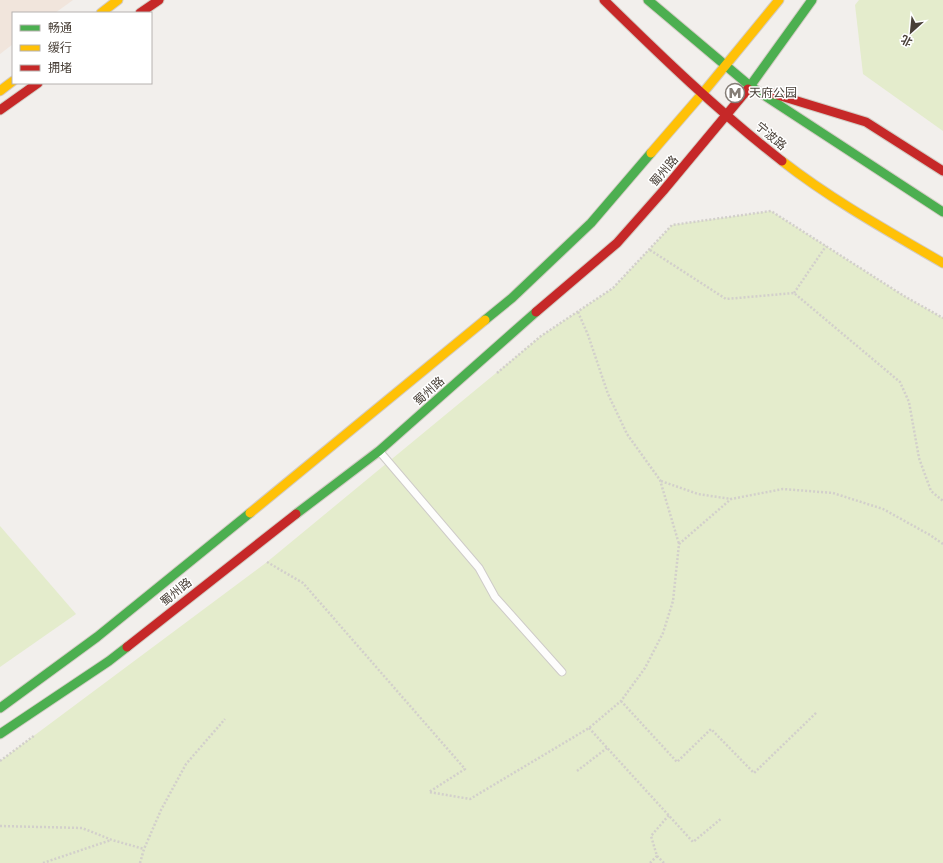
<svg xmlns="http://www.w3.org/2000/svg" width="943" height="863" font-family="'Fira Sans','Noto Sans SC',sans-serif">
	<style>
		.commercial { fill: #f1e5dc }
		.park { fill: #e4eccc }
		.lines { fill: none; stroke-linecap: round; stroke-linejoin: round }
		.lane-casing { stroke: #cecbc8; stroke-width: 9 }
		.fast-casing { stroke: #d3ccc4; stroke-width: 11 }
		.slow-casing { stroke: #d3ccc4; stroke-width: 11 }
		.jam-casing { stroke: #d3ccc4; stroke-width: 11 }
		.path { stroke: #d2cfcb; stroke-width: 2.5; stroke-dasharray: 2 2; stroke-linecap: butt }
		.lane { stroke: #fdfdfc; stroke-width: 7 }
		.fast { stroke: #4caf50; stroke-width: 9 }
		.slow { stroke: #ffc107; stroke-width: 9 }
		.jam { stroke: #c62828; stroke-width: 9 }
		.labels { text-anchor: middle; stroke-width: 3; stroke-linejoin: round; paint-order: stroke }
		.poi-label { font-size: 12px; fill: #483f37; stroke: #fff; text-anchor: start }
		.street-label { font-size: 12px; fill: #483f37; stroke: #fff }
	</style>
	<rect width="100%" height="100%" fill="#f2efec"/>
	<path class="commercial" d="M0 0H73L55 13H13V44L0 54Z"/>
	<g class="park">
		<path d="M859 0H943V131L863 74 855 5Z"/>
		<path d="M771 211 904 296 943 318V863H0V761L267 562 541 336 613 288 672 225Z"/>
		<path d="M0 526 76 614 0 667Z"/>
	</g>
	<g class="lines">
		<g class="lane-casing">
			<path id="lane" d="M380 452 479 568 495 597 562 672"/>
		</g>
		<g class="fast-casing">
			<g id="fast">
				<path d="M648 0 750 86 943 212"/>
				<path d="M748 89 812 0"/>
				<path d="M485 320 512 298 591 223 651 153"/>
				<path d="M296 514 379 451 536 312"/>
				<path d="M0 708 97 637 250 513"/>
				<path d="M0 734 109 661 127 647"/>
			</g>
		</g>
		<g class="slow-casing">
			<g id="slow">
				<path d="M101 13 118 0"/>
				<path d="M0 91 13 81"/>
				<path d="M651 153 702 94 779 0"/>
				<path d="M782 161C832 200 888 231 943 263"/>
				<path d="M250 513 485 320"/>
			</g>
		</g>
		<g class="jam-casing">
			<g id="jam">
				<path d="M604 0C661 56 719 112 782 161"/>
				<path d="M140 13 159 0"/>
				<path d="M771 93 866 122 943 171"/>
				<path d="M0 110 38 83"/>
				<path d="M536 312 617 243 663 191 748 89"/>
				<path d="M127 647 296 514"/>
			</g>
		</g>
		<g class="path">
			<path d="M650 250 726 299 794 293 900 382 909 402 919 458 931 491 943 501"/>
			<path d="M794 293 826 246"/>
			<path d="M578 312 588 335 608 394 627 434 660 480 679 544"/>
			<path d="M497 373 541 336 613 288 672 225 771 211 904 296 943 318"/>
			<path d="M661 481 698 494 731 499"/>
			<path d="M267 562 303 583 465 769 429 792 470 799 589 728 621 701 645 668 663 633 673 601 679 544 731 499 783 489 833 493 883 509 930 535 943 544"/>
			<path d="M621 701 677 762 711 729 754 773 817 712"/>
			<path d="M589 728 693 842 722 818"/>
			<path d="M0 761 35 735"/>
			<path d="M577 771 607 748"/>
			<path d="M0 826 82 828 112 840 144 849"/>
			<path d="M43 863 111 840"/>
			<path d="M140 863 144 849 161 810 186 764 225 719"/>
			<path d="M650 863 657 856"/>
			<path d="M664 863 657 856 651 836 669 815"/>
		</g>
		<use href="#lane" class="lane"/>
		<use href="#fast" class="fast"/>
		<use href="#slow" class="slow"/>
		<use href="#jam" class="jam"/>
	</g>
	<defs>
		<g id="metro-ring" transform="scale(1)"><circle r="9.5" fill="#fff" stroke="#847d76" stroke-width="1.5"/><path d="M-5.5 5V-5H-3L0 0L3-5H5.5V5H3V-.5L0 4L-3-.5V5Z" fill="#847d76"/></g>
	</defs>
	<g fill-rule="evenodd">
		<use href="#metro-ring" x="735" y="93"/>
	</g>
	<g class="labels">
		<g class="poi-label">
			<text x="749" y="97">天府公园</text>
		</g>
		<g class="street-label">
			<text transform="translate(771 136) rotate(40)" y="4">宁波路</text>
			<text transform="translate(664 171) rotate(-50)" y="4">蜀州路</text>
			<text transform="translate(429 391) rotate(-42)" y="4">蜀州路</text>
			<text transform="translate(176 592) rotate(-39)" y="4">蜀州路</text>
		</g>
	</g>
	<rect x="12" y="12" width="140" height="72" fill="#ffffff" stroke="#b6b2af"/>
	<rect x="20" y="25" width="20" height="6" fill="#4caf50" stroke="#b6b2af"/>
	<text x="48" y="32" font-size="12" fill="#483f37">畅通</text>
	<rect x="20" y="45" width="20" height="6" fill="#ffc107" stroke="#b6b2af"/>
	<text x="48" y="52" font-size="12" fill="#483f37">缓行</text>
	<rect x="20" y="65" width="20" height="6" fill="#c62828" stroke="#b6b2af"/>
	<text x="48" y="72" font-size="12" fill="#483f37">拥堵</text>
	<g transform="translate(911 32) rotate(207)" stroke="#ffffff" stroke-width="3" paint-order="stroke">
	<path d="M0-3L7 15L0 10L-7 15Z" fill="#483f37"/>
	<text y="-6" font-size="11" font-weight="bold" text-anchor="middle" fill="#483f37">北</text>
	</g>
</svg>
